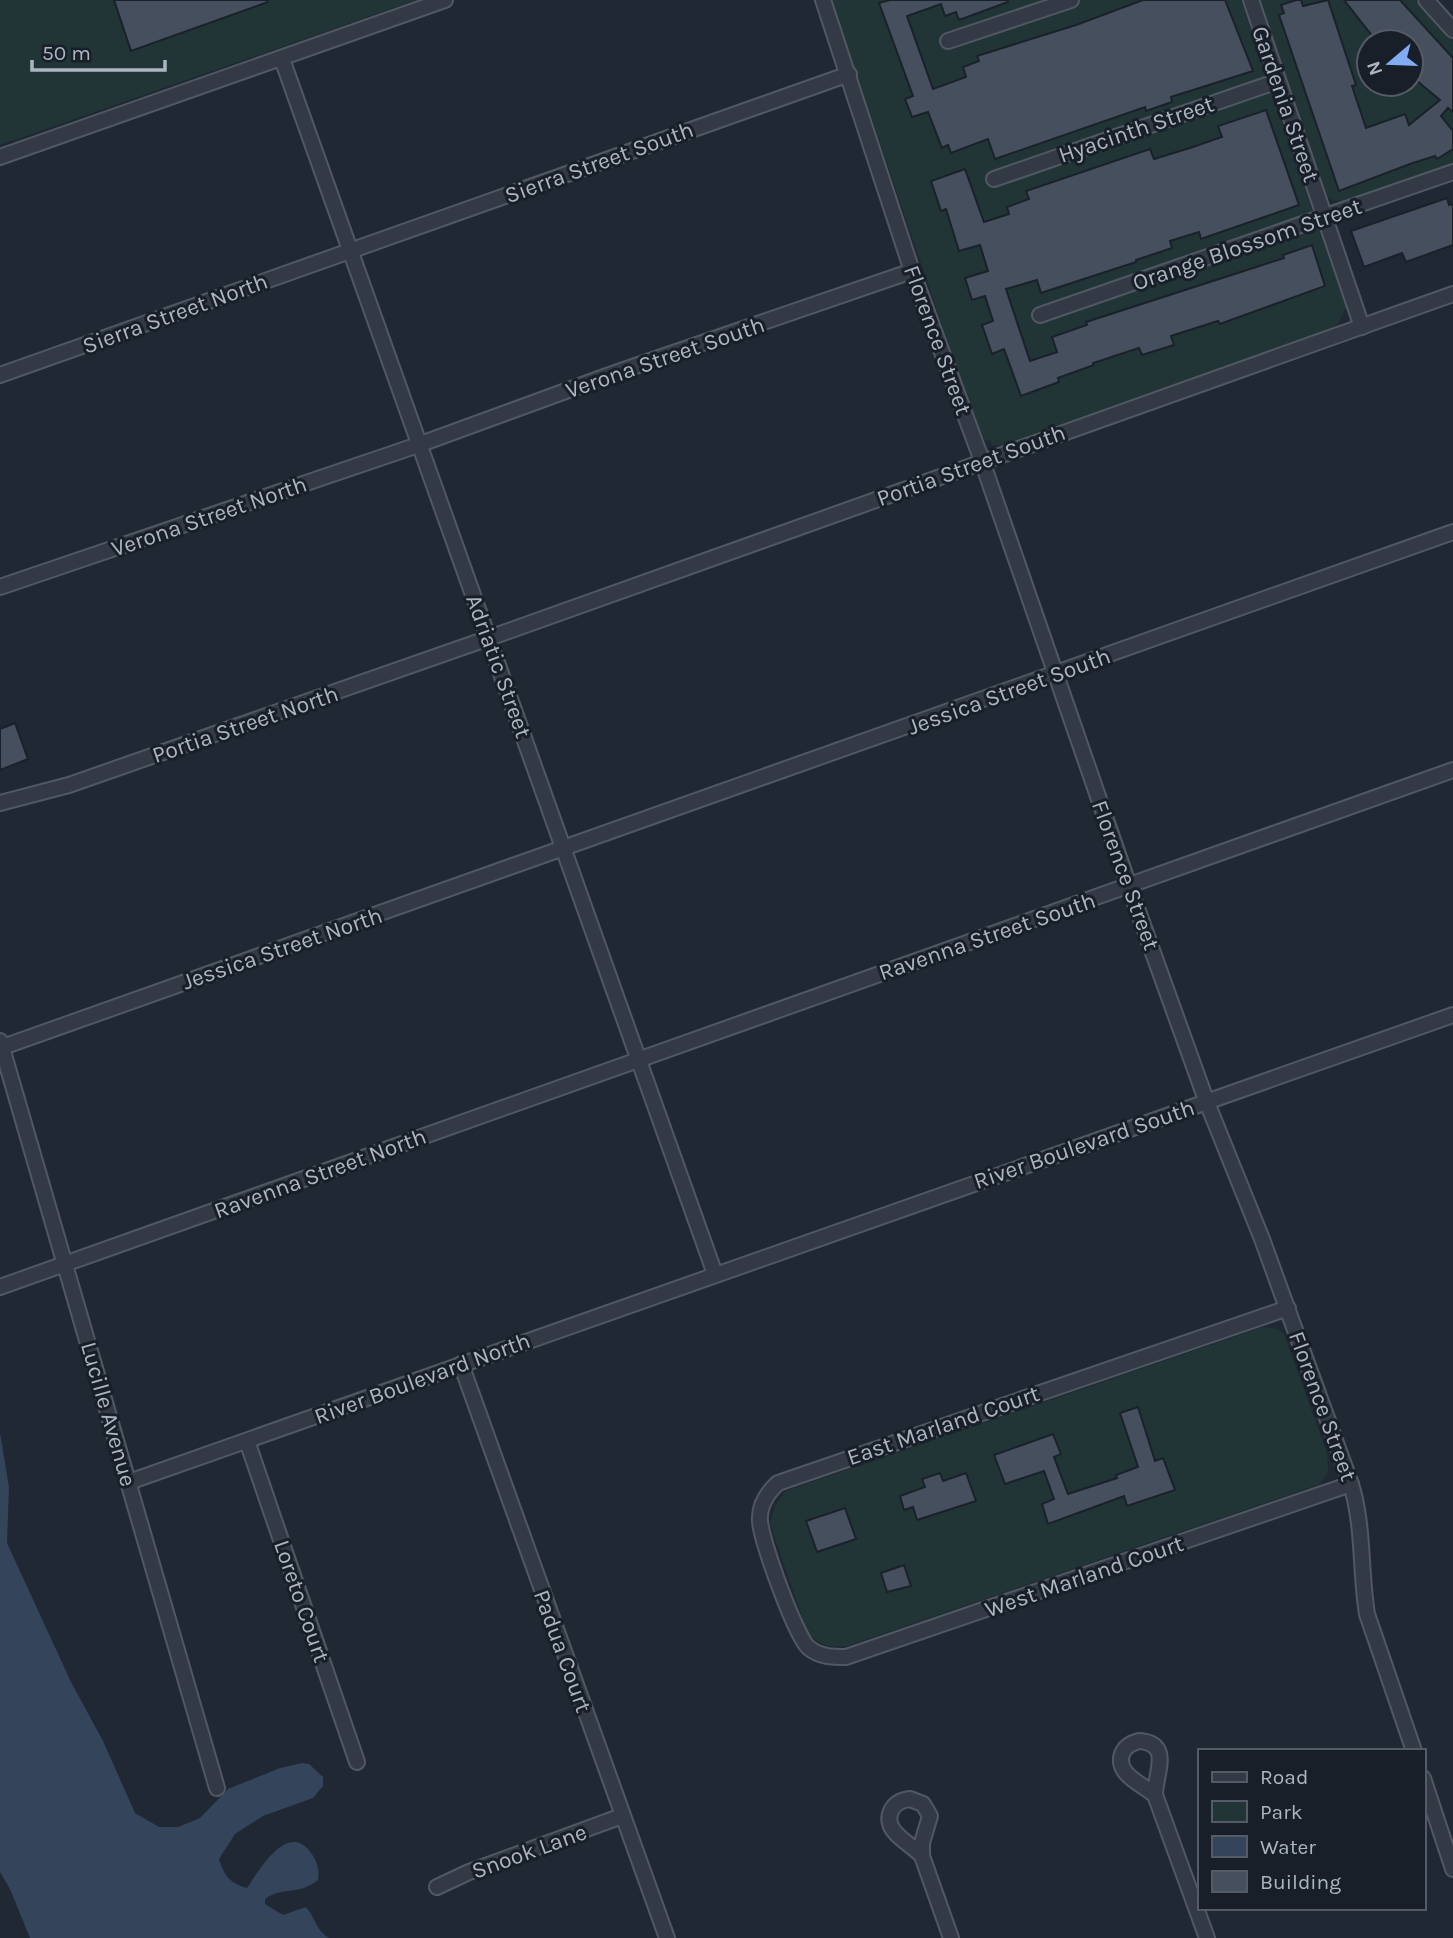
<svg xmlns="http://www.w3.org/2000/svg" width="1453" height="1938" font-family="Karla,sans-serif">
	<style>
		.green { fill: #223536; fill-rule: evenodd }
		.water { fill: #33445b }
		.building { fill: #464f5e; stroke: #1a212b; stroke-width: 2 }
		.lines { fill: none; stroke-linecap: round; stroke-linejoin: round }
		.minor-casing { stroke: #505863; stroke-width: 18 }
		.minor { stroke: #333a45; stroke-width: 14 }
		.labels { text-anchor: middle; stroke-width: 6; stroke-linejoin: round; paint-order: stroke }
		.street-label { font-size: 23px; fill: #adb5c2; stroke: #181f29 }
	</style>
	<rect width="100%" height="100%" fill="#202834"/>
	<g class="green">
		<path d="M0 0H416L0 145Z"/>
		<path d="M831 0H1241L1346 308 1335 328 1005 445H992L990 440 986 441 978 430Z"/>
		<path d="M1258 0H1415L1453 42V165L1350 202 1330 199 1325 193ZM1369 42H1411V84H1369Z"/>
		<path d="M1263 1327 1279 1330 1284 1334 1327 1453 1328 1471 1320 1484 850 1645C832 1649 818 1646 807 1631L770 1524 775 1506 786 1491Z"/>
	</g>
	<path class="water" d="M0 1433 9 1487 7 1543 71 1682 103 1741 135 1813 159 1827H178L200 1818 228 1789 280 1768 302 1763 309 1764 323 1777V1786L313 1798 263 1816 235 1834 219 1859C224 1875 229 1883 247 1888 258 1872 285 1824 308 1849 316 1859 320 1867 318 1880 298 1896 283 1886 265 1899V1904L283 1915 306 1907C317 1920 314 1928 329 1938H30L10 1889 0 1872Z"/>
	<g class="building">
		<path d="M114 0H268V2L131 51Z"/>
		<path d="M890 0H1008V2L959 20 956 12 945 16 941 4 907 16 933 89 966 77 963 67 979 61 977 56 1076 25 1143 0H1225L1253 71 1171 97 1172 102 1146 111 1145 107 995 159 988 139 951 153 948 145 942 148 928 112 912 117 905 99 913 96 879 3Z"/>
		<path d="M1296 0H1301L1303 6 1328 0 1356 85 1352 86 1366 128 1405 114 1409 125 1440 100 1411 76V42H1377L1344 0H1400L1453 58V112L1448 108 1441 116 1453 131V149L1437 159 1435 156 1410 164 1339 191 1279 15 1284 13 1281 5Z"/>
		<path d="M1266 110 1299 205 1201 239 1199 232 1170 241 1172 248 1136 260V262L1041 293 1037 280 1006 289 1030 361 1057 352 1052 337 1087 325 1086 322 1284 258 1283 255 1312 245 1325 286 1220 324 1218 321 1171 336 1174 345 1142 355 1139 348 1093 363 1094 365 1058 378 1059 382 1021 396 1004 349 992 354 982 325 993 321 985 296 972 300 965 278 988 271 980 245 959 251 946 209 941 211 931 181 965 169 984 222 1009 214 1007 207 1029 199 1026 191 1150 149 1154 159 1193 147 1222 137 1218 126Z"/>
		<path d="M1447 198 1449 205 1453 204V245L1406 262 1402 253 1364 267 1351 231Z"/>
		<path d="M15 723 28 759 0 770V729Z"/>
		<path d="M1138 1407 1155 1461 1163 1458 1175 1490 1127 1506 1124 1496 1048 1524 1042 1504 1054 1499 1044 1471 1005 1484 994 1455 1053 1434 1061 1454 1054 1457 1068 1494 1117 1478 1116 1475 1138 1467 1120 1413Z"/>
		<path d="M940 1473 943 1481 966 1473 976 1501 917 1520 913 1507 904 1510 900 1496 925 1487 922 1479Z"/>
		<path d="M845 1508 856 1539 817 1552 806 1521Z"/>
		<path d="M904 1565 911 1586 887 1592 881 1573Z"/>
	</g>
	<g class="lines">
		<g class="minor-casing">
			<g id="minor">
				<path d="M823 0 912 271 982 461 1129 886 1206 1100 1262 1239 1351 1484C1364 1526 1360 1571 1367 1614L1414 1751"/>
				<path d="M1251 0 1362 327"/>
				<path d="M1426 0 1453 30"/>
				<path d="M948 41 1071 0"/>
				<path d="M282 59 715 1274"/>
				<path d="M0 157 445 0"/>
				<path d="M994 179 1278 81"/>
				<path d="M1040 315 1453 172"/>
				<path d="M0 375 849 74"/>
				<path d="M0 587 418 445 615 373 912 271"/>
				<path d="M0 803 69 785 489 638 1453 294"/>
				<path d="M0 1041 217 1788"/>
				<path d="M0 1048 1453 532"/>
				<path d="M0 1287 1453 770"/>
				<path d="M1288 1308 778 1483C767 1493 759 1506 760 1521 761 1540 796 1638 809 1648 820 1657 833 1657 846 1657L1351 1484"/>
				<path d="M461 1364 667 1938"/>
				<path d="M247 1441 357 1762"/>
				<path d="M129 1482 1453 1015"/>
				<path d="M1139 1741C1173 1743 1155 1774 1155 1795 1142 1784 1115 1774 1122 1754 1125 1746 1131 1743 1139 1741Z"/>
				<path d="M1423 1778 1453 1869"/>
				<path d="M1155 1795 1207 1938"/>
				<path d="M910 1799 923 1804 930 1816 922 1843V1856C911 1843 882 1832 891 1811 895 1803 901 1800 910 1799Z"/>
				<path d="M922 1856 951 1938"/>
				<path d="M437 1887 469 1872 622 1816"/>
			</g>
		</g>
		<use href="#minor" class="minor"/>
	</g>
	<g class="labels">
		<g class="street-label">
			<text transform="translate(1286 104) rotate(71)" y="8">Gardenia Street</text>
			<text transform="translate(1136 129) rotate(-19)" y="8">Hyacinth Street</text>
			<text transform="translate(599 162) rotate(-20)" y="8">Sierra Street South</text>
			<text transform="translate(1247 244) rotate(-19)" y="8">Orange Blossom Street</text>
			<text transform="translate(175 313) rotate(-20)" y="8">Sierra Street North</text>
			<text transform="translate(938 340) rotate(70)" y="8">Florence Street</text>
			<text transform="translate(665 357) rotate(-19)" y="8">Verona Street South</text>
			<text transform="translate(971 465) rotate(-20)" y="8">Portia Street South</text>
			<text transform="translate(209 516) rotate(-19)" y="8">Verona Street North</text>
			<text transform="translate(499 666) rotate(70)" y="8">Adriatic Street</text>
			<text transform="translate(1009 691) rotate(-20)" y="8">Jessica Street South</text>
			<text transform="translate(245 724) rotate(-19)" y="8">Portia Street North</text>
			<text transform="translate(1126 875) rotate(70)" y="8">Florence Street</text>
			<text transform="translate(987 936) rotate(-19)" y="8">Ravenna Street South</text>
			<text transform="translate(282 948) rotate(-19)" y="8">Jessica Street North</text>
			<text transform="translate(1084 1144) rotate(-19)" y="8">River Boulevard South</text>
			<text transform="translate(320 1173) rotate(-20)" y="8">Ravenna Street North</text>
			<text transform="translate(422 1378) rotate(-20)" y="8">River Boulevard North</text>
			<text transform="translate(1323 1406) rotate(70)" y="8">Florence Street</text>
			<text transform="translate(109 1414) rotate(74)" y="8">Lucille Avenue</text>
			<text transform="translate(943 1425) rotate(-19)" y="8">East Marland Court</text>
			<text transform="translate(1084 1576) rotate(-19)" y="8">West Marland Court</text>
			<text transform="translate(302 1601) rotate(71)" y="8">Loreto Court</text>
			<text transform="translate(563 1651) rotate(70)" y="8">Padua Court</text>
			<text transform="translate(529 1851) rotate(-20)" y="8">Snook Lane</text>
		</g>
	</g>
	<rect x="1198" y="1749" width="228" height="161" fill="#181f29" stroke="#545b66" stroke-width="2"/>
	<rect x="1212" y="1772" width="35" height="10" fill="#333a45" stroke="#545b66" stroke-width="2"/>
	<text x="1260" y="1784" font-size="21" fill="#adb5c2">Road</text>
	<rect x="1212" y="1801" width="35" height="21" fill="#223536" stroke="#545b66" stroke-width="2"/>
	<text x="1260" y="1819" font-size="21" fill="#adb5c2">Park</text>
	<rect x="1212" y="1836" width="35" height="21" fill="#33445b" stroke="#545b66" stroke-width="2"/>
	<text x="1260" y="1854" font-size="21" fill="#adb5c2">Water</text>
	<rect x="1212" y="1871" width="35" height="21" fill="#464f5e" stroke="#545b66" stroke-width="2"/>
	<text x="1260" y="1889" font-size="21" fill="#adb5c2">Building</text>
	<g transform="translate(1390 63) rotate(251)"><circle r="33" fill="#181f29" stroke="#545b66" stroke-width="2"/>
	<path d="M0-5L12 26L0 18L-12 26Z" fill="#81acf2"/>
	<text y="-10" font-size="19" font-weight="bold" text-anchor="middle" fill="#adb5c2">N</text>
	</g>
	<path d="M32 60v10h133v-10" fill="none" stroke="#adb5c2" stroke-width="3.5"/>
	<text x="42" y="60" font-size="21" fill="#adb5c2" stroke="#181f29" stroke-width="5" paint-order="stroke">50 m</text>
</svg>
